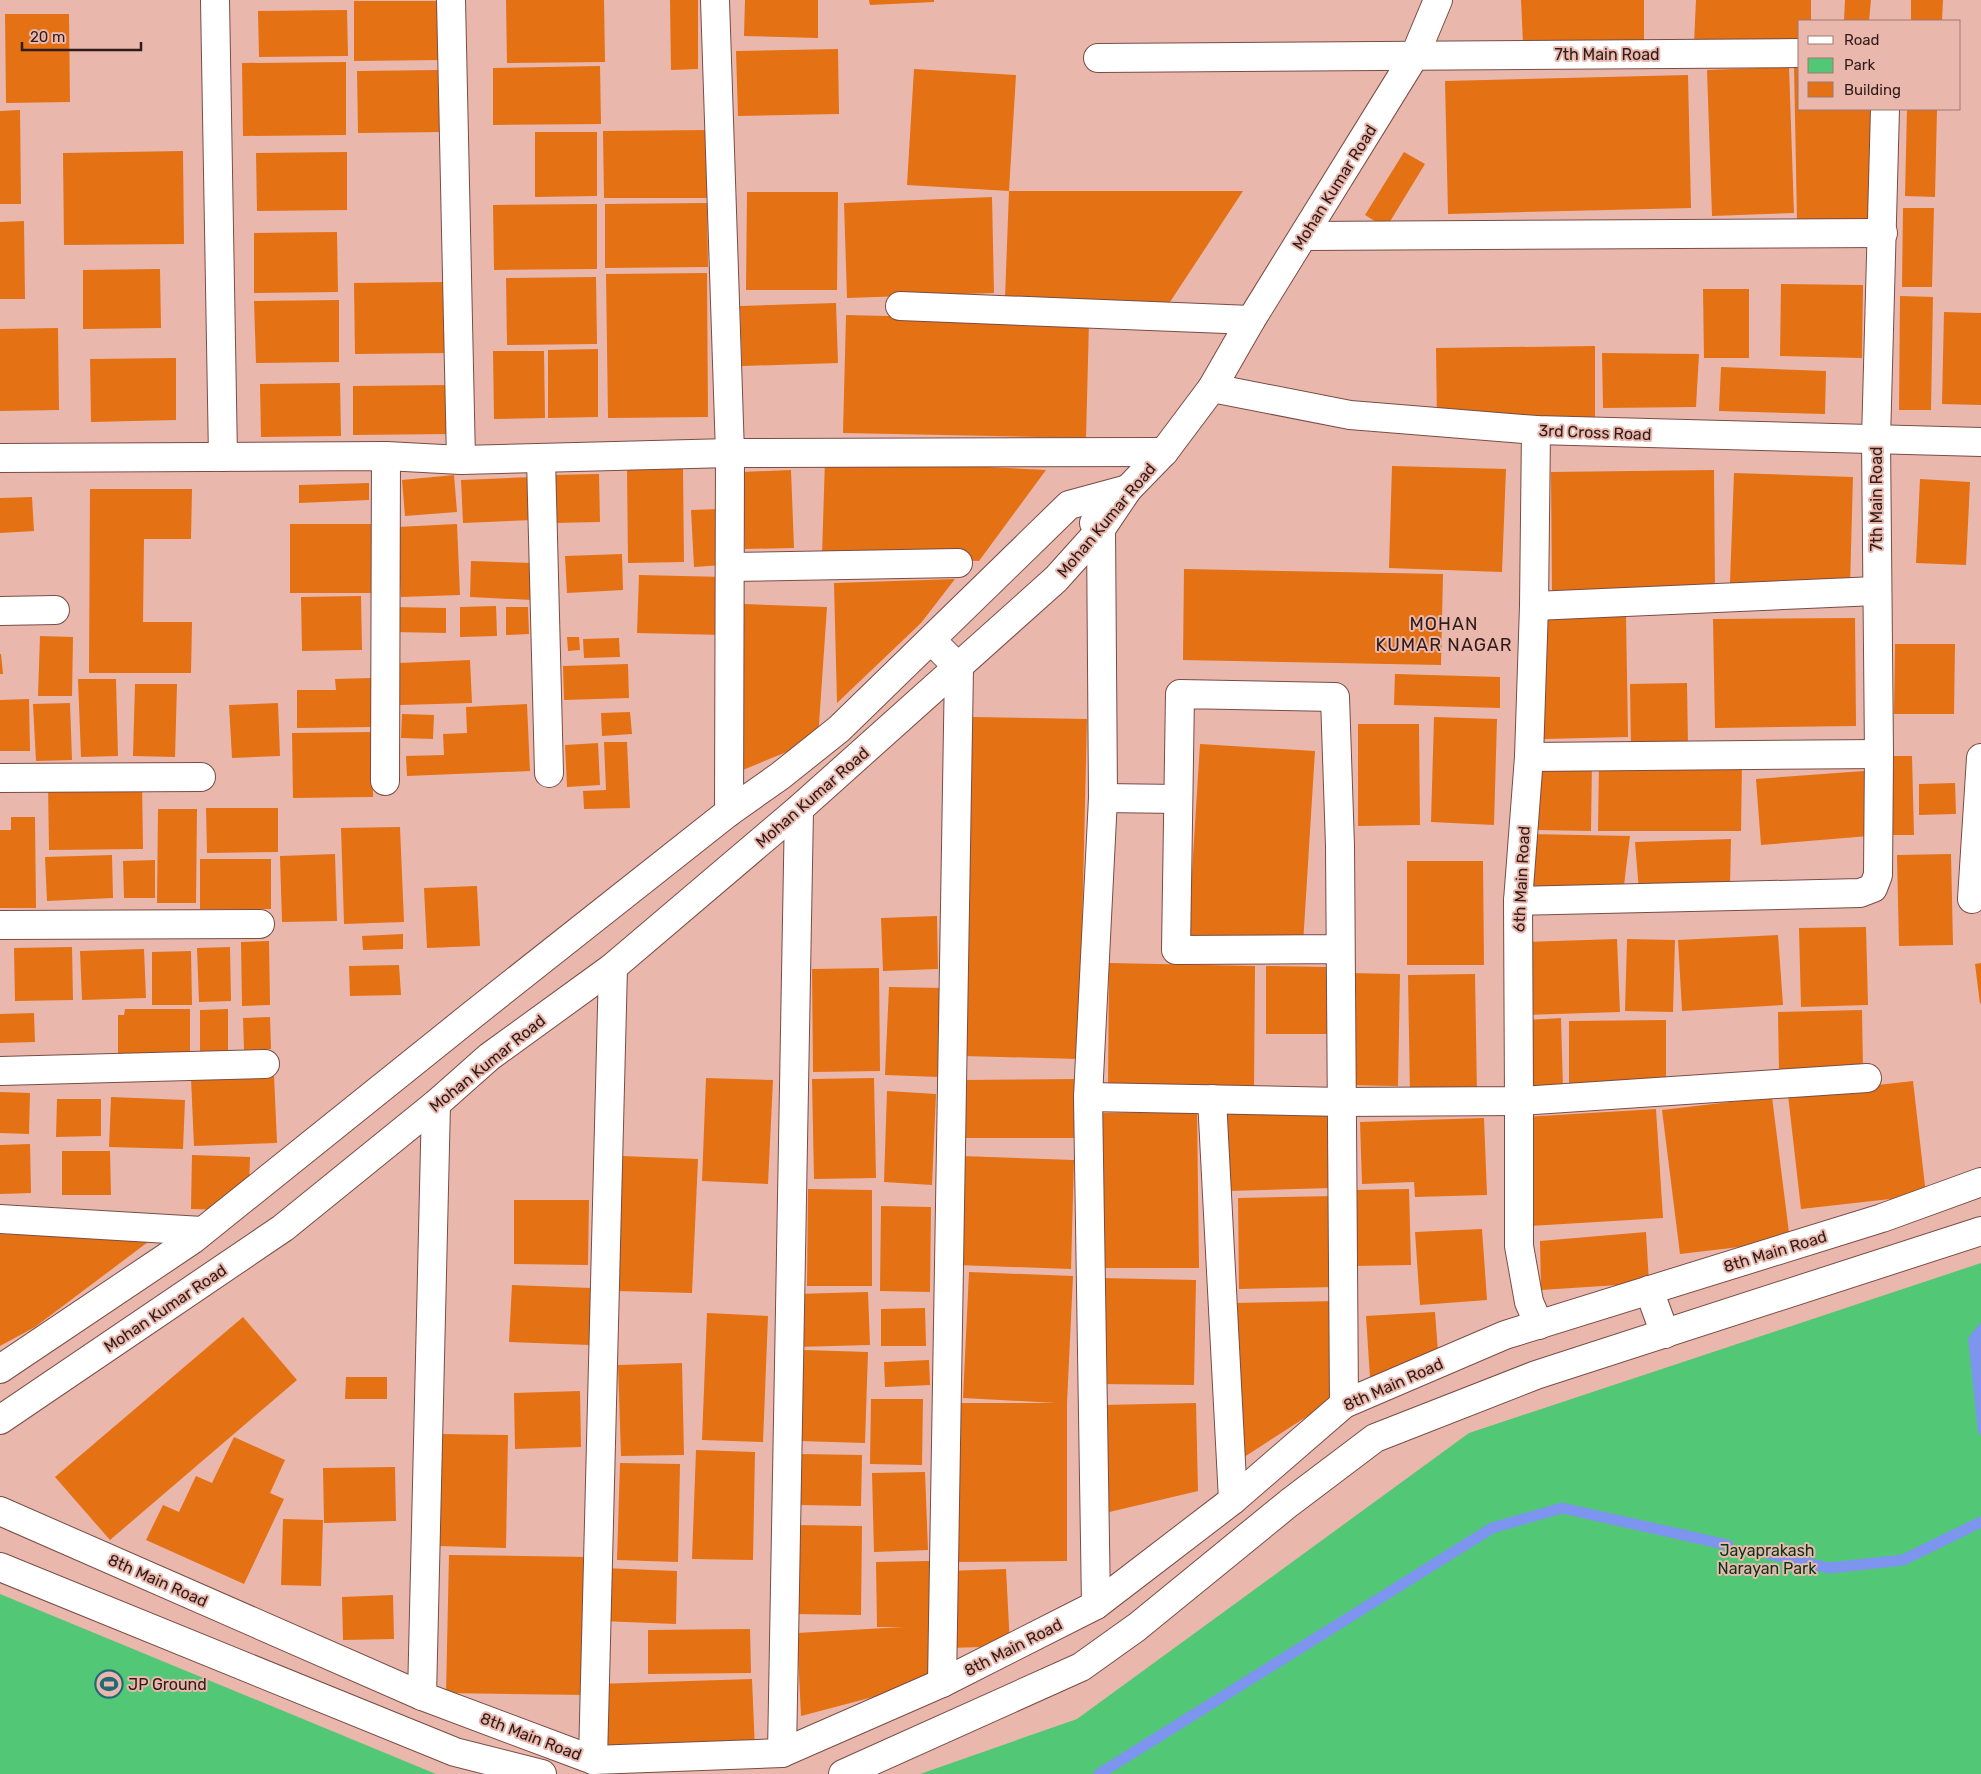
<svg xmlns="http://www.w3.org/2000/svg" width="1981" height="1774" font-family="Rubik,sans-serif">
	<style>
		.green { fill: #52c877 }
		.water { fill: #7d95ee }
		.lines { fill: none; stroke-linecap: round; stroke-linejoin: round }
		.stream { stroke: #7d95ee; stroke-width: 11 }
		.building { fill: #e47114 }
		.minor-casing { stroke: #794d45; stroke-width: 30 }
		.minor { stroke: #fff; stroke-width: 28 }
		.labels { text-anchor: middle; stroke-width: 4; stroke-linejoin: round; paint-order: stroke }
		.street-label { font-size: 16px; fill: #2f1c18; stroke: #eab7ad }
		.park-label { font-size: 16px; fill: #003817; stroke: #eab7ad }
		.poi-label { font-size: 16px; fill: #2f1c18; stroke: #eab7ad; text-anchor: start }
		.neighbourhood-label { font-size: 18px; letter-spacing: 1px; fill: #2f1c18; stroke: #eab7ad }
	</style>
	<rect width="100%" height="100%" fill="#eab7ad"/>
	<g class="green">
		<path d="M1981 1263V1774H920L1077 1719 1469 1433Z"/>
		<path d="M0 1594 436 1774H0Z"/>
	</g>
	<path class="water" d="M1981 1322V1436L1978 1432 1968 1338Z"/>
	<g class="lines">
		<g class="stream">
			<path d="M1769 1554 1829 1568 1903 1560 1981 1522"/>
			<path d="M1099 1774 1492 1528 1562 1508 1728 1545"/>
		</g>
	</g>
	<g class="building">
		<path d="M506 0H604L605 62 507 63Z"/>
		<path d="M670 0H698V69L671 70Z"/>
		<path d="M745 0H818V38L744 36Z"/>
		<path d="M869 0H934V2L870 5Z"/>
		<path d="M1521 0H1644V44H1523Z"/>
		<path d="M1696 0H1811V21H1800V44L1694 43Z"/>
		<path d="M1845 0H1871L1869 21H1844Z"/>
		<path d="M1911 0H1943L1942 21H1911Z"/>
		<path d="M354 1H441V60L354 61Z"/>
		<path d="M347 10 348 56 259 57 258 11Z"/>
		<path d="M5 14H69L70 102 6 103Z"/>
		<path d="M838 49 839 114 738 116 736 51Z"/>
		<path d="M346 62V135L243 136 242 63Z"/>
		<path d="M1794 65H1800V109H1871L1874 220 1797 222Z"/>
		<path d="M600 66 601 124 493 125V68Z"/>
		<path d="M1789 67 1794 213 1712 216 1707 70Z"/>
		<path d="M914 69 1016 75 1009 191H1243L1168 305 1005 298 1009 191 907 185Z"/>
		<path d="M441 70 442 132 358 133 357 71Z"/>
		<path d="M1688 75 1691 208 1448 214 1445 81Z"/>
		<path d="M1907 109H1937L1935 197 1905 196Z"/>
		<path d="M20 110 21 204H0V111Z"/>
		<path d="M710 130 711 198H604L603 131Z"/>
		<path d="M535 132H597V196L535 197Z"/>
		<path d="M183 151 184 244 64 245 63 153Z"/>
		<path d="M347 152V210L257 211 256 153Z"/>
		<path d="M1404 152 1425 164 1386 228 1365 215Z"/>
		<path d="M747 192H838L837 290H746Z"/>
		<path d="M992 197 994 293 847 298 844 203Z"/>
		<path d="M707 203 708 267 605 268V204Z"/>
		<path d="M597 204V269L494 270 493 205Z"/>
		<path d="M1903 208H1934L1932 287H1902Z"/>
		<path d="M24 221 25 299H0V222Z"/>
		<path d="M337 232 338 292 254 293V233Z"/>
		<path d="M160 269 161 328 83 329V270Z"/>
		<path d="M707 273 708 417 608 418 606 274Z"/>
		<path d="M596 277 597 344 507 345 506 278Z"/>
		<path d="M450 282V353L355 354 354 283Z"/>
		<path d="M1781 284 1863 285 1862 358 1780 356Z"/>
		<path d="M1703 289H1749V358H1704Z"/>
		<path d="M1900 296 1933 297 1931 410H1899Z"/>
		<path d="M339 300V362L256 363 254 301Z"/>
		<path d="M836 303 838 363 742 366 740 306Z"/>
		<path d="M1944 312 1981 313V405L1942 404Z"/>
		<path d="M846 315 1089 321 1086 438 843 433Z"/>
		<path d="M58 328 59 410 0 411V329Z"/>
		<path d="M1595 346V420L1437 422 1436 348Z"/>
		<path d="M598 349V417L548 418V350Z"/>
		<path d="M493 351H544L545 418 494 419Z"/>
		<path d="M1602 353 1699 354 1696 407 1603 408Z"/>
		<path d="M176 358V420L91 422 90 359Z"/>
		<path d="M1721 367 1826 371 1825 414 1719 411Z"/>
		<path d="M340 383 341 436 261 437 260 384Z"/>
		<path d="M451 385V434L353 435V386Z"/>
		<path d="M825 459 1046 470 979 561 822 556Z"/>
		<path d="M1392 466 1506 469 1502 572 1389 568Z"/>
		<path d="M627 468H683L684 562 628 563Z"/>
		<path d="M791 470 794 548 745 549 742 472Z"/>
		<path d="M1714 470 1715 589 1552 592 1551 472Z"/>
		<path d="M1734 473 1853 477 1850 586 1730 583Z"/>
		<path d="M599 474 600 522 552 523 551 475Z"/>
		<path d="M454 475 457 512 405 516 402 480Z"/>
		<path d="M531 477 533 520 463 523 461 480Z"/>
		<path d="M1920 479 1970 482 1966 565 1916 563Z"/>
		<path d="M369 483V500L299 503V485Z"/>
		<path d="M90 489H192L191 539H144L143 622H192L191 673H89Z"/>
		<path d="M32 497 34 531 0 533V498Z"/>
		<path d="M721 509 723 565 694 567 691 510Z"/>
		<rect x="290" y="524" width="82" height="69"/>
		<path d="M457 524 460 595 401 597 397 527Z"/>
		<path d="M622 554 623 590 567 593 565 556Z"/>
		<path d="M471 561 533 563 532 600 470 597Z"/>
		<path d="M1184 569 1443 574 1441 665 1183 660Z"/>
		<path d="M639 575 725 577 724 635 637 633Z"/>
		<path d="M955 579 921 623 837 703 834 583Z"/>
		<path d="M361 596 362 650 302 651 301 597Z"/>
		<path d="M744 604 827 607 818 739 738 772Z"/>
		<path d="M496 606 497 636 460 637V607Z"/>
		<path d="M394 607 446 608V633L393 632Z"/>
		<path d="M506 607H528L529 634 506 635Z"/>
		<path d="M1626 616 1628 737 1544 739 1542 617Z"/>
		<path d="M1855 618 1856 726 1715 728 1713 619Z"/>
		<path d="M40 636 73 637 72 696H38Z"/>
		<path d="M567 637H579L580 650 568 651Z"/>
		<path d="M619 638 620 657 584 658 583 639Z"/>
		<path d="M1895 644H1955L1954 714H1894Z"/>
		<path d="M0 654H1L3 674H0Z"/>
		<path d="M470 660 472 703 400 705 399 663Z"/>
		<path d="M628 664 629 698 564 700 563 666Z"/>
		<path d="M1395 674 1500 677V708L1394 705Z"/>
		<path d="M372 678 373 727 297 728V690H336L335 679Z"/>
		<path d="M78 679H116L118 756 81 757Z"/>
		<path d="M1687 683 1688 748 1631 749 1630 684Z"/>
		<path d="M135 684H177L175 757 133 756Z"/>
		<path d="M29 699 30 751H0V700Z"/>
		<path d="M70 703 72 760 36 761 33 704Z"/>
		<path d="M278 703 280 756 232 758 229 705Z"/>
		<path d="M527 704 530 771 407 776 406 756 444 755 443 734 467 733 466 707Z"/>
		<path d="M630 712 632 734 602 736 601 713Z"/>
		<path d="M402 714 434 715 433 739 401 738Z"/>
		<path d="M972 717 1087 719 1079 1059 963 1056Z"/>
		<path d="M1434 717 1497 719 1494 825 1431 822Z"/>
		<path d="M1358 724H1419L1420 825 1358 826Z"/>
		<path d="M372 732 373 797 293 798 292 733Z"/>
		<path d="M604 742H627L630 808 584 809 583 791 606 790Z"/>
		<path d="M598 743 600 785 567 787 565 745Z"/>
		<path d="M1200 744 1315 751 1303 944 1188 936Z"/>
		<path d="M1886 756H1912L1914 835H1888Z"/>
		<path d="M1537 760 1592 761 1591 831 1536 830Z"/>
		<path d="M1599 761 1742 762 1741 831H1598Z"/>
		<path d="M1864 771 1869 836 1761 845 1756 779Z"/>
		<path d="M142 781 143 849 49 850 48 782Z"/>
		<path d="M1955 783 1956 814 1919 815V784Z"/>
		<path d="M206 808H278V852L207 853Z"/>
		<path d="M158 809H197L196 903H157Z"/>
		<path d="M11 817H35L36 908H0V830H11Z"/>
		<path d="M400 827 404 922 344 924 341 828Z"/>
		<path d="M1529 834 1630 836 1624 885 1532 888Z"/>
		<path d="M1731 839 1730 886 1639 891 1635 842Z"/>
		<path d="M335 854 337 921 282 922 280 856Z"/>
		<path d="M1951 854 1953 945 1899 946 1897 855Z"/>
		<path d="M112 855 113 898 47 901 45 857Z"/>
		<rect x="200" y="859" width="71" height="50"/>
		<path d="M155 860V898H124L123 861Z"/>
		<path d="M1407 861H1483L1484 965H1407Z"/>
		<path d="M477 886 480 946 427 948 424 888Z"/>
		<path d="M937 916 938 969 883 971 881 918Z"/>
		<path d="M1866 927 1868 1005 1801 1007 1799 928Z"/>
		<path d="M403 934V949L363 950 362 936Z"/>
		<path d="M1778 935 1783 1005 1682 1011 1678 940Z"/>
		<path d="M1617 939 1620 1012 1524 1015V942Z"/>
		<path d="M1627 939 1675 940 1673 1012 1625 1011Z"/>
		<path d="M269 941 270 1005 242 1006 241 942Z"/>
		<path d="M72 947 73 1000 15 1001 14 948Z"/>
		<path d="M230 947 231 1001 199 1002 197 948Z"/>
		<path d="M144 949 146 998 82 1000 80 951Z"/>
		<path d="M191 951 192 1005H152V952Z"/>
		<path d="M1109 963 1255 966 1254 1091 1108 1089Z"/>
		<path d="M1981 963V1003L1980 1004 1975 964Z"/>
		<path d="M399 965 401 995 350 996 349 966Z"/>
		<path d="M1266 966 1327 967V1034H1266Z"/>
		<path d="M879 968 880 1071 813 1072 812 969Z"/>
		<path d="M1347 973 1400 974 1398 1086 1345 1085Z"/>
		<path d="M1475 974 1477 1094 1410 1095 1408 975Z"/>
		<path d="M889 987 943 988 939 1077 885 1075Z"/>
		<path d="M125 1009H190V1056H118V1015H124Z"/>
		<path d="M228 1009V1051L200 1052V1010Z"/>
		<path d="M1862 1010 1863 1070 1779 1072 1778 1012Z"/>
		<path d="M34 1013 35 1042 0 1043V1014Z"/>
		<path d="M270 1017 271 1049 244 1050 243 1018Z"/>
		<path d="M1561 1018 1563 1089H1527L1526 1020Z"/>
		<path d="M1666 1020V1087H1569V1021Z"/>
		<path d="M274 1075 277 1143 194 1146 191 1078Z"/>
		<path d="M706 1078 773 1080 768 1184 702 1181Z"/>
		<path d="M874 1078 876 1178 814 1179 812 1079Z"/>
		<path d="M1081 1079V1138H965V1080Z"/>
		<path d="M1913 1081 1926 1195 1801 1209 1788 1095Z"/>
		<path d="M887 1091 936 1094 932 1185 884 1182Z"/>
		<path d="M0 1092 30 1093 29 1134 0 1133Z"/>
		<path d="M111 1097 185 1100 183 1149 109 1147Z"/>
		<path d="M1772 1097 1790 1241 1680 1254 1662 1110Z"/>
		<path d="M57 1099H101V1136L56 1137Z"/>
		<path d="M1329 1109 1332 1188 1228 1191 1225 1112Z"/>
		<path d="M1656 1109 1663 1218 1530 1226 1524 1117Z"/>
		<path d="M1197 1112 1199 1268H1097L1095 1113Z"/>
		<path d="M1484 1118 1487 1195 1415 1197 1414 1182 1362 1184 1360 1122Z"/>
		<path d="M30 1144 31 1193 0 1194V1145Z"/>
		<path d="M62 1151H110L111 1195H62Z"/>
		<path d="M192 1155 250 1157 249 1189 223 1210 191 1209Z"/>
		<path d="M622 1156 698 1159 692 1293 617 1291Z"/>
		<path d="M961 1156 1074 1160 1071 1269 957 1265Z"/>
		<path d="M808 1189 872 1190V1286H807Z"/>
		<path d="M1409 1189 1411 1265 1354 1266 1352 1190Z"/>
		<path d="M1335 1196 1337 1287 1239 1289 1238 1198Z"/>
		<path d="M514 1200H589L588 1265 514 1264Z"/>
		<path d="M881 1206 931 1207 930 1292 880 1291Z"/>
		<path d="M1482 1229 1487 1300 1420 1305 1415 1232Z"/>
		<path d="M1646 1232 1649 1283 1541 1290 1540 1241Z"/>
		<path d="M0 1234 152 1239 35 1327 0 1346Z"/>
		<path d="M969 1272 1073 1276 1067 1403V1561L950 1562V1403H1056L963 1398Z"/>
		<path d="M1100 1278 1196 1280 1194 1385 1099 1384Z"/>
		<path d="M512 1285 591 1288 589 1345 509 1342Z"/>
		<path d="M868 1292 870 1345 796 1347 795 1294Z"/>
		<path d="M1340 1301 1337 1397 1238 1461 1233 1303Z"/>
		<path d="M925 1308 926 1346H881V1309Z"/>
		<path d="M1435 1312 1438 1352 1370 1378 1366 1316Z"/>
		<path d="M707 1313 768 1316 763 1442 702 1440Z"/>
		<path d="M243 1317 297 1380 110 1540 55 1477Z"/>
		<path d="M804 1350 868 1352 865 1443 800 1441Z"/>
		<path d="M929 1360 930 1385 885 1387 884 1362Z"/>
		<path d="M682 1363 684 1455 621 1456 618 1365Z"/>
		<path d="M346 1377H387V1399H345Z"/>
		<path d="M580 1391 581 1447 515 1449 514 1393Z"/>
		<path d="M871 1399H923L922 1465 870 1464Z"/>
		<path d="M1196 1403 1198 1491 1101 1514 1102 1405Z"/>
		<path d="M441 1434 508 1435 506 1548 438 1546Z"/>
		<path d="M234 1437 285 1460 270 1493 284 1499 244 1584 146 1540 163 1505 179 1512 196 1476 212 1483Z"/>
		<path d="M696 1450 755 1452 753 1560 692 1559Z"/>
		<path d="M799 1454 862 1455 861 1506 798 1505Z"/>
		<path d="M620 1463 680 1464 678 1562 617 1560Z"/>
		<path d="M395 1467 396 1521 324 1523 323 1468Z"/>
		<path d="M925 1472 928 1550 874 1552 872 1473Z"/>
		<path d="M283 1519 323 1520 321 1586 281 1585Z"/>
		<path d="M794 1525 862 1526 861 1615 793 1614Z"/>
		<path d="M449 1555 589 1557 587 1695 446 1693Z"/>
		<path d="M929 1561 931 1626 930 1682 801 1716 797 1633 903 1627H877L876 1562Z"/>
		<path d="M603 1568 677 1571 676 1624 601 1621Z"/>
		<path d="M1006 1569 1010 1646 950 1648 946 1571Z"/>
		<path d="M393 1595 394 1639 343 1640 342 1597Z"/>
		<path d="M750 1629 751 1673 648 1674V1630Z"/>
		<path d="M752 1679 755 1750 598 1755 596 1684Z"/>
	</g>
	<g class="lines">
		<g class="minor-casing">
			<g id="minor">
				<path d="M215 0 223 457"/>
				<path d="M451 0 461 460"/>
				<path d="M715 0 730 453 729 812"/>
				<path d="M1098 58 1800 53"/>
				<path d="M1304 236 1883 233"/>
				<path d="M900 306 1251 320"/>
				<path d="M1212 388 1350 415 1536 430 1981 442"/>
				<path d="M1536 430 1534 606 1529 757 1518 901 1519 1101V1246L1529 1302 1539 1325"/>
				<path d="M0 458 386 456 461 460 730 453 1164 452"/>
				<path d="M541 459 549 773"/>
				<path d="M1094 523 1101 529 1103 798 1088 1097 1096 1605"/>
				<path d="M730 567 958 563"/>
				<path d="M1534 606 1876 591"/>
				<path d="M0 611 55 610"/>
				<path d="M931 640 959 668 942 1683"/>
				<path d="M1529 757 1879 754"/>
				<path d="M0 778 201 777"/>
				<path d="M385 781 386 456"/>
				<path d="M1103 798 1178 799"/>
				<path d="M1972 899 1981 758"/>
				<path d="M1518 901 1860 893 1873 888 1878 875 1879 754 1876 440 1885 109"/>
				<path d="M0 925 260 924"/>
				<path d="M1340 949 1176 950 1180 694 1335 697 1340 846 1344 1404"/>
				<path d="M0 1071 265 1064"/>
				<path d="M1088 1097 1342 1102 1519 1101 1867 1078"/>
				<path d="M1212 1099 1233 1500"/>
				<path d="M0 1219 202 1231"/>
				<path d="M1649 1290 1665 1334"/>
				<path d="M0 1369 192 1240 471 1016 729 812 780 776 839 729 1069 505 1128 489"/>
				<path d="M0 1420 283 1228 436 1104 489 1057 613 967 799 809 1056 579 1101 529 1128 489 1164 452 1212 388 1251 320 1415 55 1438 0"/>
				<path d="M0 1511 422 1696 593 1760 782 1753 942 1683 1096 1605 1233 1500 1344 1404 1505 1335 1882 1218 1981 1182"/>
				<path d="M0 1567 455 1752 542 1774"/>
				<path d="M422 1696 436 1104"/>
				<path d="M782 1753 799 809"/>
				<path d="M593 1760 613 967"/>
				<path d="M843 1774 1081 1667 1137 1627 1289 1503 1375 1438 1536 1375 1981 1231"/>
			</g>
		</g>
		<use href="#minor" class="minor"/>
	</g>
	<defs>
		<g id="stadium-ring" transform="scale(1.4375)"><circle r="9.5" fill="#eab7ad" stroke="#206975" stroke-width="1.5"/><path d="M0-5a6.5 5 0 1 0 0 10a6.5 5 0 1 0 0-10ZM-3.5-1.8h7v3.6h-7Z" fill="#206975"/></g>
	</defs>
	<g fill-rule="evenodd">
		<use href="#stadium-ring" x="109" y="1684"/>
	</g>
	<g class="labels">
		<g class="street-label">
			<text x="1607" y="60">7th Main Road</text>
			<text transform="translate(1334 187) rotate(-58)" y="6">Mohan Kumar Road</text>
			<text transform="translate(1595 432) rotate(2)" y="6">3rd Cross Road</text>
			<text transform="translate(1876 499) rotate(-90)" y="6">7th Main Road</text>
			<text transform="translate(1106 520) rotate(-50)" y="6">Mohan Kumar Road</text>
			<text transform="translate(812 797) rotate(-41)" y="6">Mohan Kumar Road</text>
			<text transform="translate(1521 879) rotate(-87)" y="6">6th Main Road</text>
			<text transform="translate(487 1063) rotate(-39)" y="6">Mohan Kumar Road</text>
			<text transform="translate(1775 1251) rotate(-17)" y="6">8th Main Road</text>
			<text transform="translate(165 1308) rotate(-34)" y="6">Mohan Kumar Road</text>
			<text transform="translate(1393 1384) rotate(-24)" y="6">8th Main Road</text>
			<text transform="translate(158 1580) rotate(24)" y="6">8th Main Road</text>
			<text transform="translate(1013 1647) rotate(-27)" y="6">8th Main Road</text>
			<text transform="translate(531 1736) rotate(21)" y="6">8th Main Road</text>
		</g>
		<g class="park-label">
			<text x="1767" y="1556">Jayaprakash<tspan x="1767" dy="18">Narayan Park</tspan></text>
		</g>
		<g class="poi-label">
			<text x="128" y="1690">JP Ground</text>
		</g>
		<g class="neighbourhood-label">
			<text x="1444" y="630">MOHAN<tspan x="1444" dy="21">KUMAR NAGAR</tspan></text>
		</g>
	</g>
	<rect x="1798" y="20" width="162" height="90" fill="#eab7ad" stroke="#9f7971"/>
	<rect x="1808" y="36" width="25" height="8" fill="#ffffff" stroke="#9f7971"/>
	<text x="1844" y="45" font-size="15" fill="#2f1c18">Road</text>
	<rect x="1808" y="58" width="25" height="15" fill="#52c877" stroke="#9f7971"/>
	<text x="1844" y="70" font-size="15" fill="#2f1c18">Park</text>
	<rect x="1808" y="82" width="25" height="15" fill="#e47114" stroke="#9f7971"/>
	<text x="1844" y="95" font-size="15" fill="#2f1c18">Building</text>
	<path d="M22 42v8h119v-8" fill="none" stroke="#2f1c18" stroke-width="2.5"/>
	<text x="30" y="42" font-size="15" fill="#2f1c18" stroke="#eab7ad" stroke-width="4" paint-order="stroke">20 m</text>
</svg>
